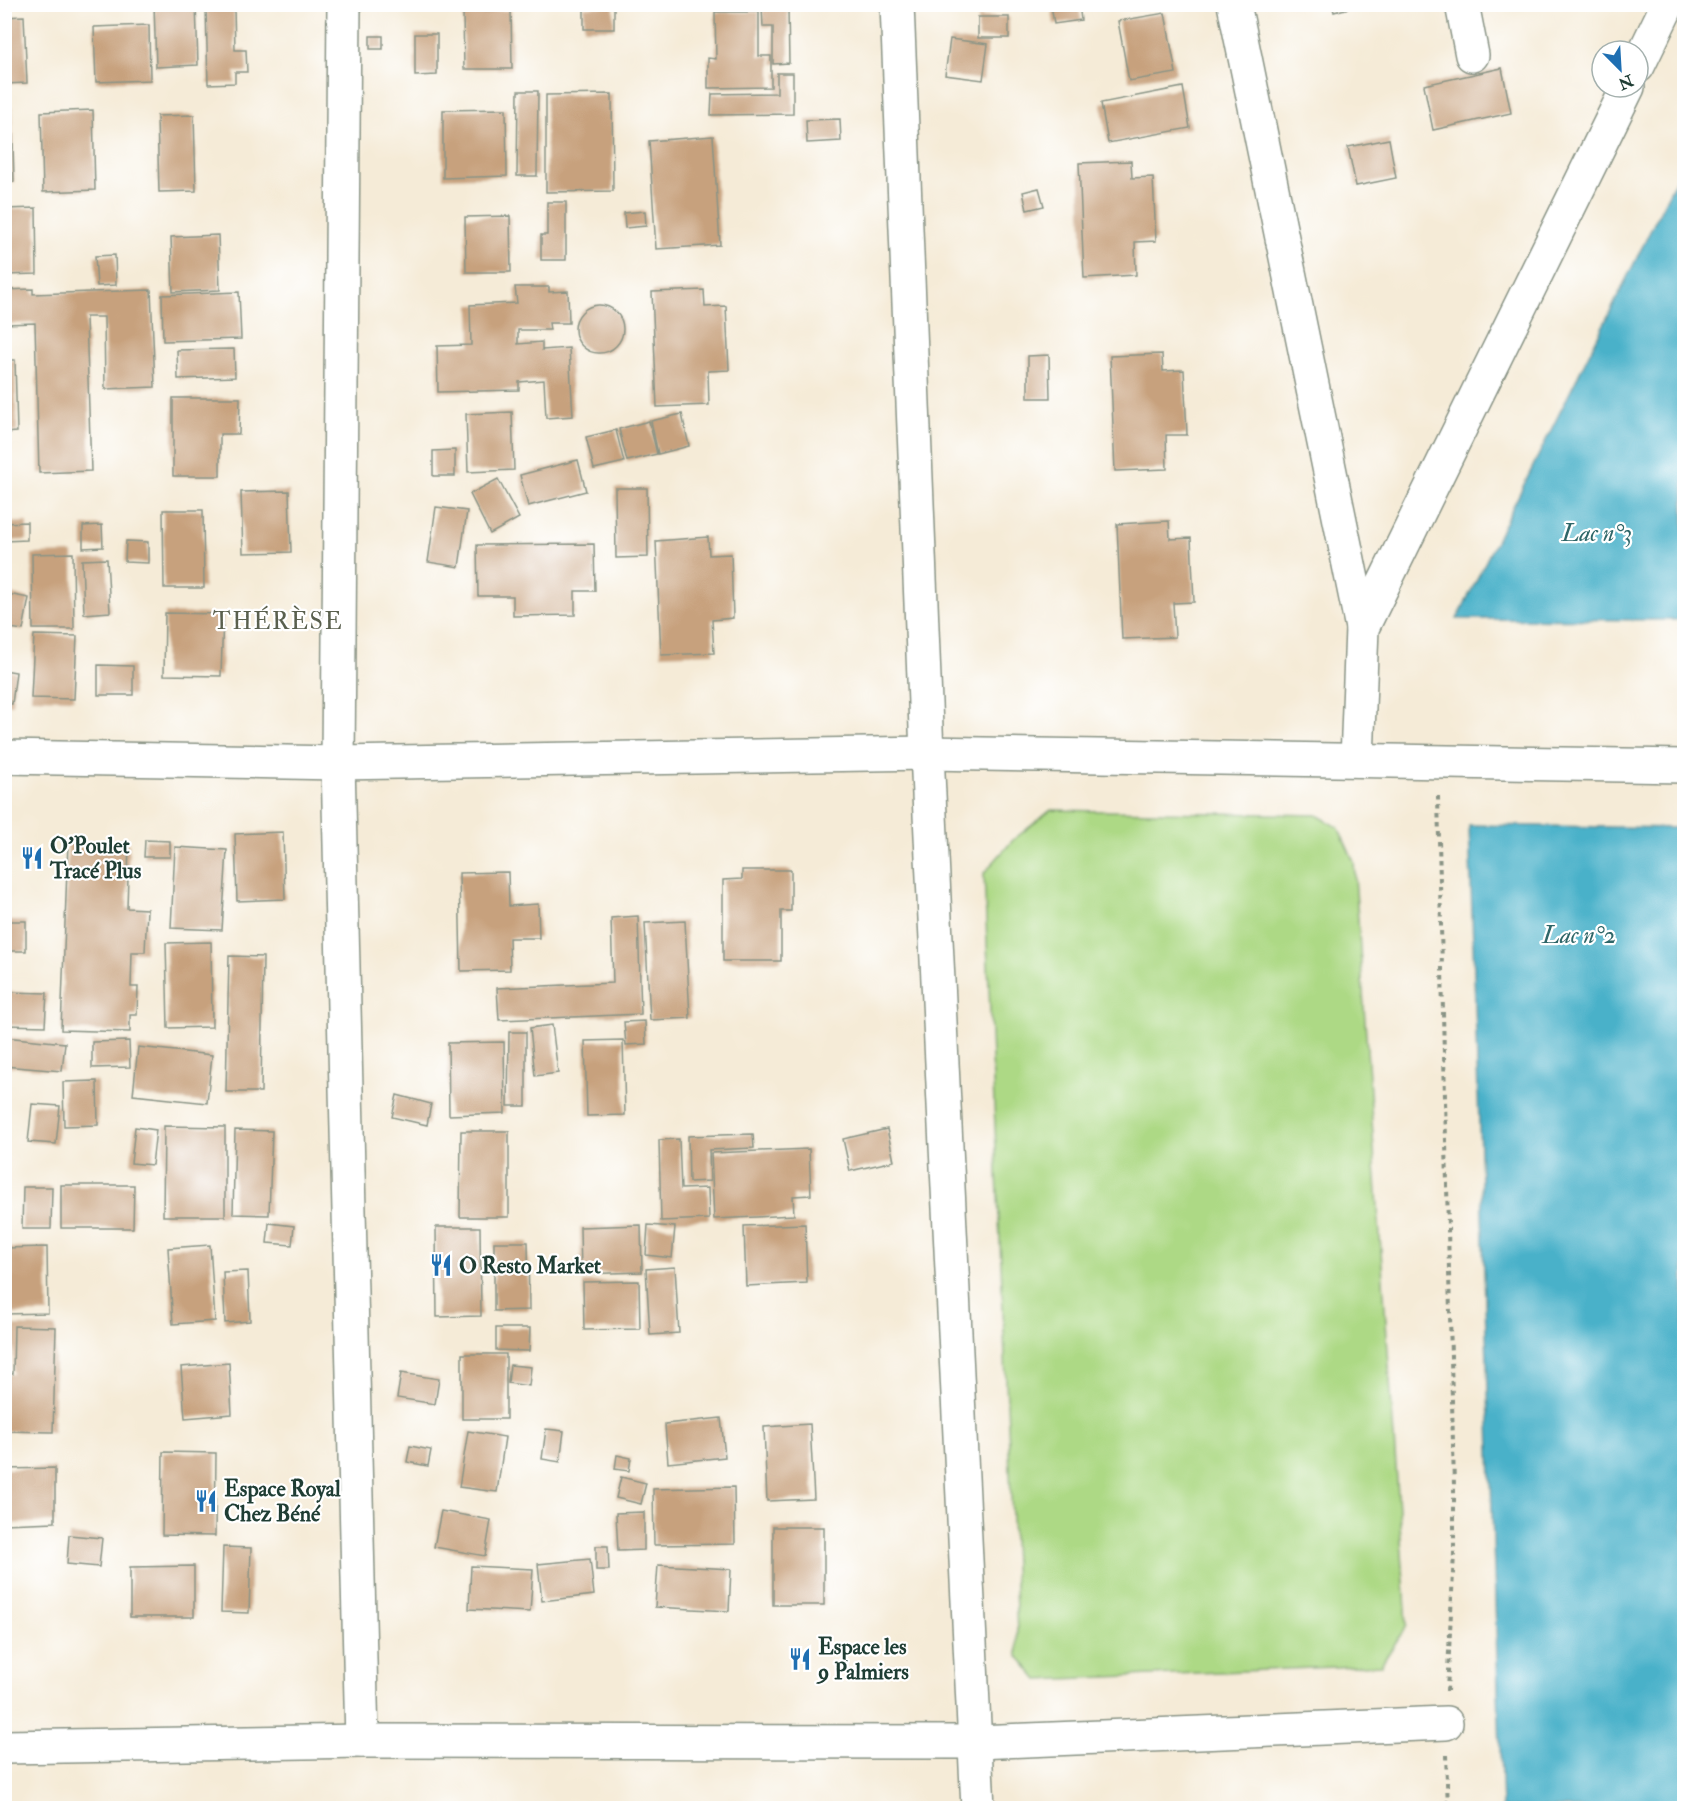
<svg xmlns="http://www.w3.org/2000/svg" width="1689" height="1813" font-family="'IM FELL Double Pica',serif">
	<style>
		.green { fill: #add985; stroke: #668b5c; stroke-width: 1.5 }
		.water { fill: #4ab1c9; stroke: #34777e; stroke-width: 1.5 }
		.building { fill: #c7a17d }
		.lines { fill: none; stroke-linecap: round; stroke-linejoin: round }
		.minor-casing { stroke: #8a9486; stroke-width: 36 }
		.path { stroke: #8a9486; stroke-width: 4; stroke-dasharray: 4.5 4.5; stroke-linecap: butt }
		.minor { stroke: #fff; stroke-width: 33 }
		.labels { text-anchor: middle; stroke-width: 4.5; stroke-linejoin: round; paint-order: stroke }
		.poi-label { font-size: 22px; font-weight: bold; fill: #1f3d34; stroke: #fff; text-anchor: start }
		.water-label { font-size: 24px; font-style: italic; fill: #2e6668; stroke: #fff }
		.neighbourhood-label { font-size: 24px; letter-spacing: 1.5px; fill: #5a604e; stroke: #fff }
	</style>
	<rect width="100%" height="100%" fill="#fff"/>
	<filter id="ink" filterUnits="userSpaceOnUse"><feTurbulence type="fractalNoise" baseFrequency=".0167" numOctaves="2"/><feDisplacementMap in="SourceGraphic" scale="12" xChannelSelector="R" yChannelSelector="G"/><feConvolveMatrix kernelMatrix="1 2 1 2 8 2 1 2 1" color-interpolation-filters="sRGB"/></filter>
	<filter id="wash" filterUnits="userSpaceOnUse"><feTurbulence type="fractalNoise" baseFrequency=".008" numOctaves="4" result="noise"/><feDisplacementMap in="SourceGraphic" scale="24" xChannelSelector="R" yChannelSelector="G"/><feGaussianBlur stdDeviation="1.35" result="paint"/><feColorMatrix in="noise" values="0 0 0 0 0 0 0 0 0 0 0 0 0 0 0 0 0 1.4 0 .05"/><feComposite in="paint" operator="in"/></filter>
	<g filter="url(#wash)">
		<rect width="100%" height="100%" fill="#f5ebd7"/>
		<path class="green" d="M1051 810 1317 815 1338 827 1354 862 1407 1625 1381 1665 1038 1680 1018 1656 984 873 1013 840Z"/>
		<g class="water">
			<path d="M1684 163V620L1457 619Z"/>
			<path d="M1469 825 1684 828V1808H1502Z"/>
		</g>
		<g id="blocks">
			<g class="building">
				<path d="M154 4H196L198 65 156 67Z"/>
				<path d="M1051 4H1079L1081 20 1054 24Z"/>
				<path d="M1332 4H1360V5L1334 12Z"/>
				<path d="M614 6V29H584V7Z"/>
				<path d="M234 7 235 50H246L247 72H235V83L208 84 206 8Z"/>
				<path d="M762 8H788L789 63 773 64V27H763Z"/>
				<path d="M511 10 512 69H464L463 11Z"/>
				<path d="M715 12H759V56H771V87L708 88V58L716 59Z"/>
				<path d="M1165 13 1176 73 1129 81 1118 21Z"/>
				<path d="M24 16 27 83 4 84V17Z"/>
				<rect x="978" y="17" width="31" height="21"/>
				<path d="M149 25 150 80 96 82 94 27Z"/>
				<path d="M415 34H437V75L415 76Z"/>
				<rect x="370" y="36" width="13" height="13"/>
				<path d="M950 39 988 44 983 80 945 75Z"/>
				<path d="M1502 68 1511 113 1433 130 1424 85Z"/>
				<path d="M777 73H793V114L711 115 712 94 777 93Z"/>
				<path d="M1183 87 1190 128 1108 143 1101 103Z"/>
				<path d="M518 91H538L537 176H517Z"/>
				<path d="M612 94 613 191 546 192V95Z"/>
				<path d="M4 108H12L14 182H4Z"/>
				<path d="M506 109 507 176 443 178V110Z"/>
				<path d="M93 110 95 190 43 192 41 112Z"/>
				<path d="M194 115 196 191 159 192 157 116Z"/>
				<path d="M840 119 841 141 807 143 806 120Z"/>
				<path d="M713 136 720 245 656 249 649 141Z"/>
				<path d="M1389 139 1396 178 1356 186 1348 147Z"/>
				<path d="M1131 161 1132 178 1153 177 1156 241 1135 242 1136 275 1084 278 1079 163Z"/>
				<path d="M1039 188 1044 206 1027 210 1023 192Z"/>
				<path d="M547 202H566V260H541V235H547Z"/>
				<path d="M36 208 37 274 4 275V209Z"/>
				<path d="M645 211 646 226 625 228 624 213Z"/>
				<path d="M510 216 511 272H466L465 217Z"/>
				<path d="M218 235 220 290 173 292 171 237Z"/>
				<path d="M115 255 116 285 97 286 95 256Z"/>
				<path d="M515 287H549V292L568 291 569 323H549L550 330H518V344L542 342V350L569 348 573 416 546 418 544 380 519 382V390L438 392 437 346 471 345 470 305 517 303Z"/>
				<path d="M33 289V294L151 290 155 387 105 389 104 317H86L91 471 39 473 35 323 5 324 4 290Z"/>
				<path d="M704 290 705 307 726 306 729 370 708 371 709 405 657 407 652 292Z"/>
				<path d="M239 292 241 339 163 341 162 295Z"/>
				<circle cx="599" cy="329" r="24"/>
				<path d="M234 349 235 377 178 379 177 350Z"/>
				<path d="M1162 354 1163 371 1184 370 1187 435H1166L1167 469 1115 471 1110 356Z"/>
				<path d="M1049 355 1050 398H1028V356Z"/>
				<path d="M4 360H15L17 432 4 433Z"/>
				<path d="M173 398H240L239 434H220V476H173Z"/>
				<path d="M512 412 514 470 468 472 466 414Z"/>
				<path d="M682 414 689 446 658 454 651 421Z"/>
				<path d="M649 421 657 454 627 461 619 429Z"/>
				<path d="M616 430 624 462 594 469 586 437Z"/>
				<path d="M455 450V476H433V451Z"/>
				<path d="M578 460 586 491 528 506 520 475Z"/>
				<path d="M498 479 519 518 490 534 470 494Z"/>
				<path d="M615 488H647L648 557 616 558Z"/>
				<path d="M289 491 291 552 243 553 241 492Z"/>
				<path d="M436 507 467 511 459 567 428 562Z"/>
				<path d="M163 510H203L204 588H164Z"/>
				<path d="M1169 521 1170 539 1191 538 1194 602 1173 603 1175 637 1122 639 1117 524Z"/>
				<path d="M27 522V540L4 541V523Z"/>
				<path d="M102 525 103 547 83 548V526Z"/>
				<path d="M708 537 709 555 731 554 733 618 712 620 714 653 661 655 656 541Z"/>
				<path d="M126 541 148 542V563L125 562Z"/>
				<path d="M594 544 595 591H575V615L513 616V596H478L477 545Z"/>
				<path d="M73 553 74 629H33L32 554Z"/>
				<path d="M107 559 110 612 84 614 82 560Z"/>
				<path d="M8 594 29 598 23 630 4 627Z"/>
				<path d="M165 613 223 614 221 676 164 675Z"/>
				<path d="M34 635 77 636 74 699 31 698Z"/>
				<path d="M98 665 133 666V695H98Z"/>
				<path d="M4 670 16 672 12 704H4Z"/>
				<path d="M283 832 285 899 237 901 235 834Z"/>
				<path d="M145 840 170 841V857H144Z"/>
				<path d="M68 842 129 844 127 908 147 909 145 952H132L131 987H138L137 1015H130V1032L61 1030Z"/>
				<path d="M175 847 227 850 222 930 171 928Z"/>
				<path d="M742 870H791V911H781V961H723V880L742 879Z"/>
				<path d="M508 872 509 906 538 904 539 938H509L510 970 461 971 459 873Z"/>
				<path d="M638 916 641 1014 499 1020 497 988 613 983 611 918Z"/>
				<rect x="4" y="921" width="22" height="30"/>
				<path d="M685 921 690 1018 650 1020 645 923Z"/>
				<path d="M211 942 212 1027 168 1028 166 943Z"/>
				<path d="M229 956 263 957 261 1092H226Z"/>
				<path d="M6 992 47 993 45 1026 5 1025Z"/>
				<path d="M645 1021 646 1044 626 1045 624 1022Z"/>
				<path d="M552 1025 558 1073 535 1076 530 1028Z"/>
				<path d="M509 1032H526V1106H508Z"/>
				<path d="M4 1037 65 1043 62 1071 4 1066Z"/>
				<path d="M623 1040 625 1115 587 1116 585 1041Z"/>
				<path d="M129 1041 130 1067 92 1068V1042Z"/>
				<path d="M504 1042 505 1113 449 1115 448 1043Z"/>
				<path d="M138 1047 212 1055 207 1103 133 1095Z"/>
				<path d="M97 1081 98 1125 64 1126 63 1082Z"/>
				<path d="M397 1095 431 1104 427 1125 392 1117Z"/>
				<path d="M32 1104 60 1106 56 1144 28 1142Z"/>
				<path d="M164 1126 225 1127V1216H163Z"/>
				<path d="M135 1127 156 1130 152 1165 131 1163Z"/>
				<path d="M887 1129 894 1161 850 1171 843 1139Z"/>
				<path d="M235 1130 272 1131 269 1215 233 1214Z"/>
				<path d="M461 1131H509V1217H460Z"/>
				<path d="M753 1134 754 1148 709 1150 710 1181 689 1182 688 1136Z"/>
				<path d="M679 1139 681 1189 708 1188 709 1219 661 1221 659 1140Z"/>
				<path d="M809 1149 811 1195 793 1196 794 1215 714 1219 711 1153Z"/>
				<path d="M61 1185H134L133 1228H61Z"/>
				<path d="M23 1187H52L51 1229H22Z"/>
				<path d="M269 1223 294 1226 292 1245 267 1243Z"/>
				<path d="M805 1224 807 1283 746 1286 744 1226Z"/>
				<path d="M641 1225 642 1272 581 1274 580 1227Z"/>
				<path d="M648 1225 675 1227 672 1258 646 1255Z"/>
				<path d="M436 1227H480L481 1316 437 1317Z"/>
				<path d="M494 1242H528L529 1310 494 1311Z"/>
				<path d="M210 1245 215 1321 173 1324 168 1248Z"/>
				<path d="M47 1247 48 1313 4 1314V1248Z"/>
				<path d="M675 1267 679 1333 650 1335 646 1269Z"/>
				<path d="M248 1271 250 1321 225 1323 223 1272Z"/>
				<path d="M639 1281 640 1329 584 1330 583 1282Z"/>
				<path d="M14 1326 56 1327 53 1432 4 1431V1374H13Z"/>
				<path d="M496 1328H530L529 1351 496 1350Z"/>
				<rect x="462" y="1354" width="44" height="65"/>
				<path d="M229 1363 232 1414 185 1418 181 1367Z"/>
				<path d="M510 1365 531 1367 529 1386 508 1383Z"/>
				<path d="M401 1373 439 1379 435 1404 397 1398Z"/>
				<path d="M721 1418 725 1457 668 1463 665 1424Z"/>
				<path d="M810 1424 814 1499 767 1501 764 1427Z"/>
				<path d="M546 1429 564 1431 560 1462 542 1459Z"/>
				<path d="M468 1431 505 1437 497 1492 459 1487Z"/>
				<path d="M410 1446 431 1450 428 1466 407 1462Z"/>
				<path d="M163 1452 216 1453 215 1536 162 1535Z"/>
				<path d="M617 1455 631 1458 629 1471 615 1469Z"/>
				<path d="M55 1468V1522L4 1524V1469Z"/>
				<path d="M621 1477 646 1483 641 1504 616 1498Z"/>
				<path d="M734 1487 735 1544 654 1545 653 1489Z"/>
				<path d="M441 1511 491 1520 485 1556 434 1547Z"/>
				<path d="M644 1512V1550L618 1551 616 1513Z"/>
				<rect x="773" y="1527" width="51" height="78"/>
				<path d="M69 1535 102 1538 99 1567 67 1564Z"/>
				<path d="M596 1546H608L609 1570H596Z"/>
				<path d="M223 1547 251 1548 249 1613 221 1612Z"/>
				<path d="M590 1559 594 1595 542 1601 538 1564Z"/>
				<path d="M658 1565 731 1569 729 1611 655 1607Z"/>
				<path d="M194 1566V1617H130V1567Z"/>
				<path d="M471 1566 533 1569 530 1612 469 1609Z"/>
			</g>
		</g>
	</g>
	<g filter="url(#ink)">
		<use href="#blocks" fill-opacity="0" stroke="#8a9486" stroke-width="1.5"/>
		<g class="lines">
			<g class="minor-casing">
				<g id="minor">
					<path d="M344 4 338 763 362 1741"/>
					<path d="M897 4 927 753 978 1808"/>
					<path d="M1234 4 1362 628"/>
					<path d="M1462 4 1472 55"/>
					<path d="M1638 66 1668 4"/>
					<path d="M4 757 338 763 927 753 1684 766"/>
					<path d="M1357 760 1362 628 1628 87"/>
					<path d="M4 1747 362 1741 977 1742 1446 1723"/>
				</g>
			</g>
			<g class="path">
				<path d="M1438 796 1454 1487V1553L1447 1691"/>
				<path d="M1446 1755 1448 1808"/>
			</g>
			<use href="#minor" class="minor"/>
		</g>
	</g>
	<defs>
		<g id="restaurant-bare" transform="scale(1.8)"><path d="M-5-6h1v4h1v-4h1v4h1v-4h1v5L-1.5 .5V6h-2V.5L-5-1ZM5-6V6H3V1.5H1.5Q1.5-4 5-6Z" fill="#1f6fb2" stroke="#fff" stroke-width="2.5" paint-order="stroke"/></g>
	</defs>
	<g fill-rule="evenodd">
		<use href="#restaurant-bare" x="32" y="858"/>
		<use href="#restaurant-bare" x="441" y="1265"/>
		<use href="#restaurant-bare" x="206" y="1501"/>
		<use href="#restaurant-bare" x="800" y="1659"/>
	</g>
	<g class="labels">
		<g class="poi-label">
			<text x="50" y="853">O'Poulet<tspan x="50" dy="25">Tracé Plus</tspan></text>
			<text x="459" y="1273">O Resto Market</text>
			<text x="224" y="1496">Espace Royal<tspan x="224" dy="25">Chez Béné</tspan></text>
			<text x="818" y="1654">Espace les<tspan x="818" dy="25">9 Palmiers</tspan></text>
		</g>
		<g class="water-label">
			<text x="1597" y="541">Lac n°3</text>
			<text x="1579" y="943">Lac n°2</text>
		</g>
		<g class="neighbourhood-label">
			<text x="278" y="629">THÉRÈSE</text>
		</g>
	</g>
	<rect width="1689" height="1813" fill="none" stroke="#fff" stroke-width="24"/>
	<g transform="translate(1620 69) rotate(156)"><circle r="28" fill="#ffffff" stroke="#a5b1ae" stroke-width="1.5"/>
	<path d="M0-4.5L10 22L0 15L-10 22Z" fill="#1f6fb2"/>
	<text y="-9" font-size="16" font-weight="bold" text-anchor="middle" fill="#1f3d34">N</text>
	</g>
</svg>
